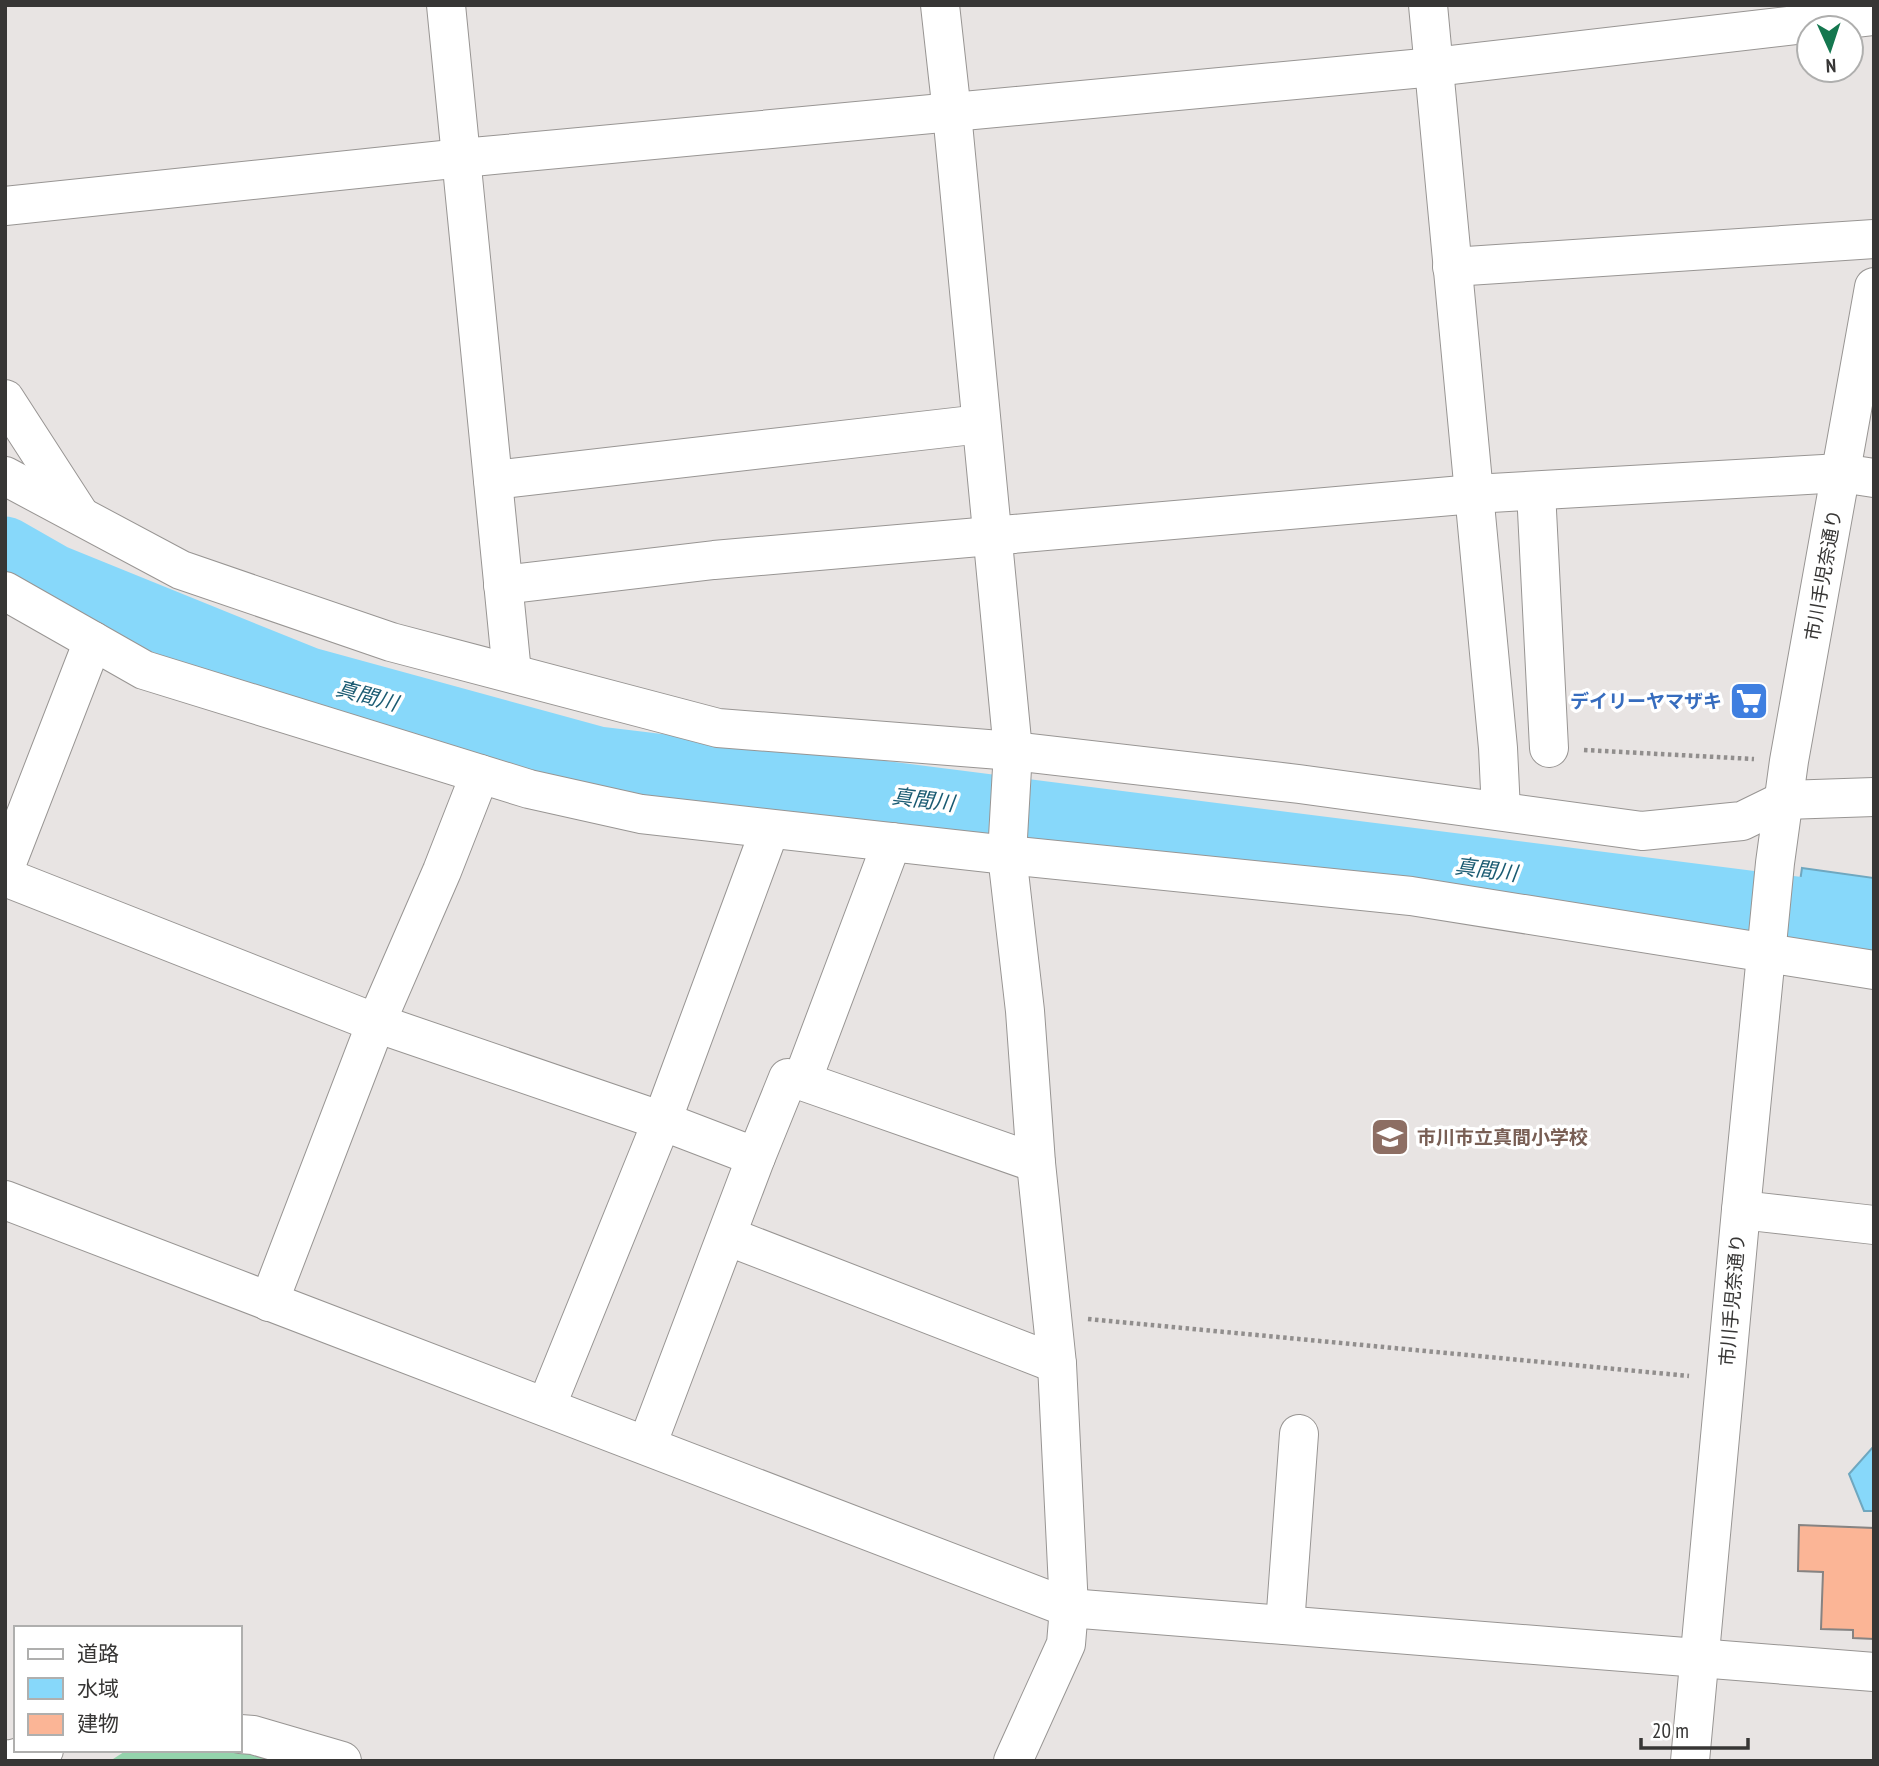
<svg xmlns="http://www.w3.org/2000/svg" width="1879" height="1766" font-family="'PT Sans Narrow','Noto Sans JP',sans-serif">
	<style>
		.green { fill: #94d3ac }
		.water { fill: #87d8fa; stroke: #6fa7bf; stroke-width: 2 }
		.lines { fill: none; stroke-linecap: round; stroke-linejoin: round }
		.river { stroke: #87d8fa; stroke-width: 65 }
		.building { fill: #fbb596; stroke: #868382; stroke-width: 2 }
		.minor-casing { stroke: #989593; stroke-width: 40 }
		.path { stroke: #918e8d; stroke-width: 4.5; stroke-dasharray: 3.5 3.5; stroke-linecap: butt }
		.minor { stroke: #fff; stroke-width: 38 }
		.labels { text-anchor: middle; stroke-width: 7; stroke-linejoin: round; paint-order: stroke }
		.street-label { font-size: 19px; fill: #373635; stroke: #fff }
		.shop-label { font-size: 19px; font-weight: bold; fill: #366cbe; stroke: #fff; text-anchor: end }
		.education-label { font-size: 19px; font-weight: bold; fill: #785e54; stroke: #fff; text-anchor: start }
		.water-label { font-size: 21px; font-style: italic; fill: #1b5b72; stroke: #fff }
	</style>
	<rect width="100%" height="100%" fill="#e8e4e3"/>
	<path class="green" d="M127 1750H240L282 1761H110Z"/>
	<g class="water">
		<path d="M1802 868 1874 878V965L1789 956Z"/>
		<path d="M1873 1447 1874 1511H1864L1849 1474Z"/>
	</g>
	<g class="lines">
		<path class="river" d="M5 549 54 577 306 679 598 759 857 790 1874 919"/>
	</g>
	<path class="building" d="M1799 1525 1874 1528V1639L1853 1638V1630L1821 1629 1823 1572 1798 1571Z"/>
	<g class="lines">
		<g class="minor-casing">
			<g id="minor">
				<path d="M446 5 512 673"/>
				<path d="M940 5 952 113 1013 751 1007 855 1025 1011 1036 1163 1057 1364 1069 1608 1066 1644 1013 1761"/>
				<path d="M1428 5 1498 748 1501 811"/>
				<path d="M5 206 462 158 1434 67 1874 16"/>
				<path d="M1452 267 1874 239"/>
				<path d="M5 399 78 512"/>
				<path d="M5 476 181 570 391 642 718 728 1013 751 1299 784 1642 831 1742 821 1785 800 1874 797"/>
				<path d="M493 480 981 424"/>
				<path d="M1536 491 1549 748"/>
				<path d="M503 585 714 560 1474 494 1841 473 1874 478"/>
				<path d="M5 591 144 670 529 789 641 814 1007 855 1411 896 1874 970"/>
				<path d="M5 868 93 641"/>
				<path d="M5 877 376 1023 662 1121 756 1157 788 1078 802 1081 1036 1163"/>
				<path d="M802 1081 892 842"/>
				<path d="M5 1200 1069 1608 1874 1672"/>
				<path d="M1741 1210 1874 1225"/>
				<path d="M727 1236 1057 1364"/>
				<path d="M269 1302 376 1023 442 871 480 774"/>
				<path d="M546 1407 662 1121 770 829"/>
				<path d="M647 1445 756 1157"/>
				<path d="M1285 1625 1299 1434"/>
				<path d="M240 1734 253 1735 342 1761"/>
				<path d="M5 1759 9 1760 44 1750"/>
				<path d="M1690 1761 1741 1210 1775 863 1789 761 1874 287"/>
			</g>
		</g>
		<g class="path">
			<path d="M1584 750 1754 759"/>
			<path d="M1088 1319 1689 1376"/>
		</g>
		<use href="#minor" class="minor"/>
	</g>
	<defs>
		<g id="supermarket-square" transform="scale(2.0125)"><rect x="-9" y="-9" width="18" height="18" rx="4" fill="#3f7fe0" stroke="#fff"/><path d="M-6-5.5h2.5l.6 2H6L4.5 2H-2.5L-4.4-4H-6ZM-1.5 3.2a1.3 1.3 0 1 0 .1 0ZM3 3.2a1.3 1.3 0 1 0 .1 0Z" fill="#fff"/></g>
		<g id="school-square" transform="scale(2.0125)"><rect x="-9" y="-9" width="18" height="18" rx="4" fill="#8d6e63" stroke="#fff"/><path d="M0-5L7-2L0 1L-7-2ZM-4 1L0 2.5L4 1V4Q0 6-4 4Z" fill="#fff"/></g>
	</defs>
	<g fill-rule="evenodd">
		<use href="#supermarket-square" x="1749" y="701"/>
		<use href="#school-square" x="1390" y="1137"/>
	</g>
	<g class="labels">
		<g class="street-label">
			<text transform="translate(1823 575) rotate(-80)" y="7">市川手児奈通り</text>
			<text transform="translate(1732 1300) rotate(-85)" y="7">市川手児奈通り</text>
		</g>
		<g class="shop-label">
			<text x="1722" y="708">デイリーヤマザキ</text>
		</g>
		<g class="education-label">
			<text x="1417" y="1144">市川市立真間小学校</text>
		</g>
		<g class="water-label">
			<text transform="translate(367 696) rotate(15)" y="7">真間川</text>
			<text transform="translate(923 800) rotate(7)" y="7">真間川</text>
			<text transform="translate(1486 870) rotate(7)" y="7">真間川</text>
		</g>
	</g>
	<rect width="1879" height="1766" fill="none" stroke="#373635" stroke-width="14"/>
	<rect x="14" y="1626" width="228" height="126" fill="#ffffff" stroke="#afafae" stroke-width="2"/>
	<rect x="28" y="1649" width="35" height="10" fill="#ffffff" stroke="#afafae" stroke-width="2"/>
	<text x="77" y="1661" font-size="21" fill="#373635">道路</text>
	<rect x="28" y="1678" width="35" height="21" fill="#87d8fa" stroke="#afafae" stroke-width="2"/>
	<text x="77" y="1696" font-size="21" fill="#373635">水域</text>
	<rect x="28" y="1714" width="35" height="21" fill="#fbb596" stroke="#afafae" stroke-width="2"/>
	<text x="77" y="1731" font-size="21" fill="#373635">建物</text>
	<g transform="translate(1830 49) rotate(177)"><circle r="33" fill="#ffffff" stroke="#afafae" stroke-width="2"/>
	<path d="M0-5L12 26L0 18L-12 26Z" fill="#14774f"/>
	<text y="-10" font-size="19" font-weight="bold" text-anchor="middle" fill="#373635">N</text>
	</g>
	<path d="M1641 1738v10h107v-10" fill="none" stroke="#373635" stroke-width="3.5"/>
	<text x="1652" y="1738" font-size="21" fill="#373635" stroke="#ffffff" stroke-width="5" paint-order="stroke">20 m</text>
</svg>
